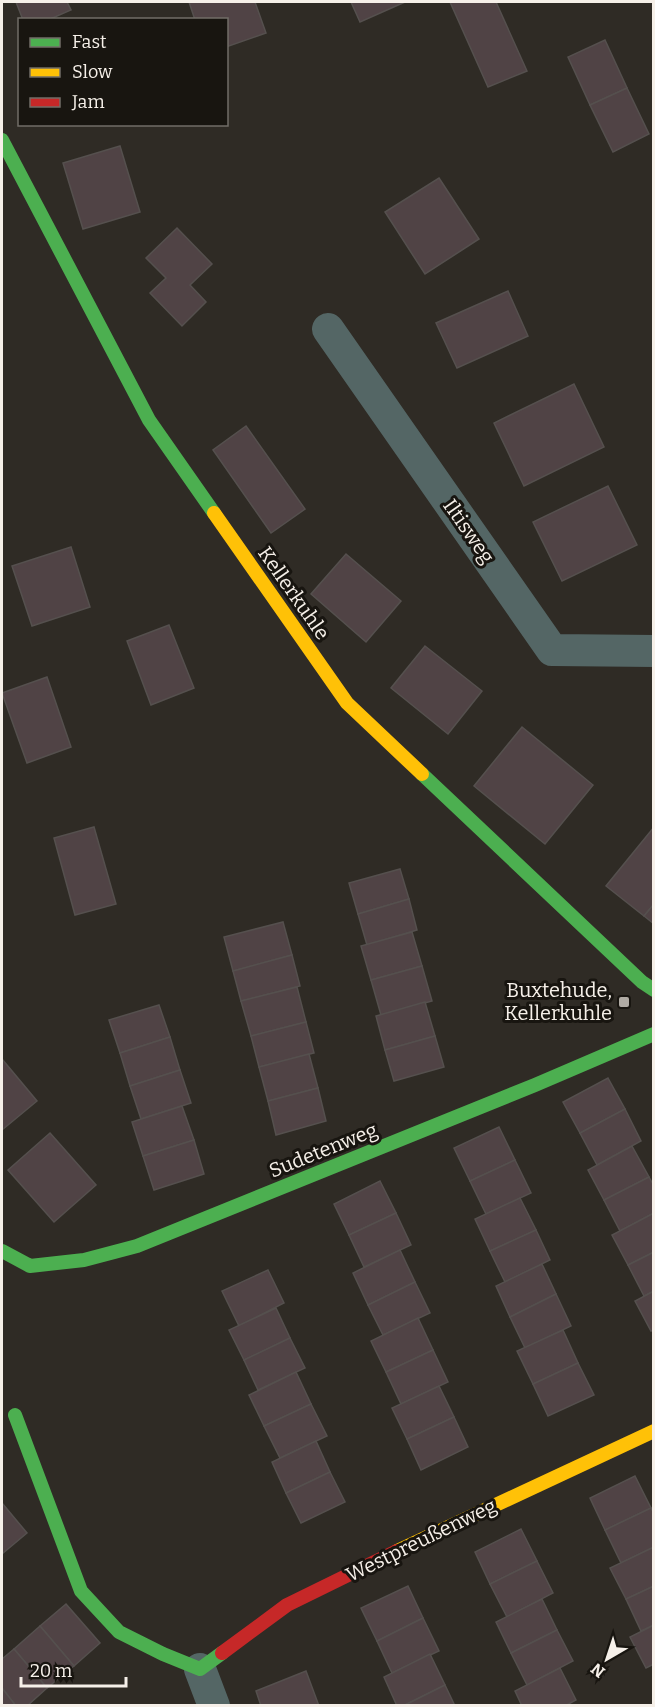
<svg xmlns="http://www.w3.org/2000/svg" width="655" height="1707" font-family="Bitter,serif">
	<style>
		.building { fill: #504345; stroke: #55504e; stroke-width: 1.5 }
		.lines { fill: none; stroke-linecap: round; stroke-linejoin: round }
		.street { stroke: #546665; stroke-width: 32 }
		.fast { stroke: #4caf50; stroke-width: 14 }
		.slow { stroke: #ffc107; stroke-width: 14 }
		.jam { stroke: #c62828; stroke-width: 14 }
		.poi-dot { fill: #b0aba4; stroke: #181510; stroke-width: 2 }
		.labels { text-anchor: middle; stroke-width: 6; stroke-linejoin: round; paint-order: stroke }
		.street-label { font-size: 20px; fill: #f6f0e9; stroke: #181510 }
		.poi-label { font-size: 20px; fill: #f6f0e9; stroke: #181510; text-anchor: end }
	</style>
	<rect width="100%" height="100%" fill="#2f2b25"/>
	<g class="building">
		<path d="M16 2H67L71 10 48 20H23Z"/>
		<path d="M189 2H255L266 33 226 47V20H195Z"/>
		<path d="M351 2H405L360 22Z"/>
		<path d="M450 2H496L527 71 488 87Z"/>
		<path d="M605 40 627 88 590 105 568 57Z"/>
		<path d="M627 88 649 134 613 152 590 105Z"/>
		<path d="M120 146 140 212 83 229 63 163Z"/>
		<path d="M439 178 479 239 425 274 385 212Z"/>
		<path d="M177 228 212 264 190 285 206 302 182 326 150 293 166 278 146 258Z"/>
		<path d="M508 291 528 336 457 368 436 323Z"/>
		<path d="M574 384 604 447 524 486 494 423Z"/>
		<path d="M246 426 305 509 271 533 213 450Z"/>
		<path d="M608 486 637 545 562 581 533 522Z"/>
		<path d="M71 547 90 607 32 626 12 566Z"/>
		<path d="M346 554 401 601 366 642 311 594Z"/>
		<path d="M169 625 194 688 151 705 127 641Z"/>
		<path d="M425 646 482 691 448 734 391 688Z"/>
		<path d="M47 677 71 747 27 763 2 693Z"/>
		<path d="M522 727 593 785 545 844 474 786Z"/>
		<path d="M94 827 116 904 75 915 54 838Z"/>
		<path d="M654 827V904L644 916 606 886Z"/>
		<path d="M400 869 409 899 358 914 349 883Z"/>
		<path d="M409 899 417 930 367 945 358 914Z"/>
		<path d="M654 904V924L644 916Z"/>
		<path d="M283 922 292 955 233 971 224 937Z"/>
		<path d="M412 932 422 966 371 980 361 946Z"/>
		<path d="M292 955 300 986 241 1001 233 971Z"/>
		<path d="M422 966 432 1001 381 1015 371 980Z"/>
		<path d="M297 987 306 1022 251 1036 241 1001Z"/>
		<path d="M425 1002 435 1036 385 1050 376 1016Z"/>
		<path d="M159 1005 170 1037 120 1053 109 1020Z"/>
		<path d="M306 1022 314 1053 259 1067 251 1036Z"/>
		<path d="M435 1036 444 1067 394 1081 385 1050Z"/>
		<path d="M170 1037 180 1070 130 1086 120 1053Z"/>
		<path d="M309 1054 318 1088 268 1101 259 1067Z"/>
		<path d="M2 1059 37 1101 2 1130Z"/>
		<path d="M180 1070 191 1103 141 1119 130 1086Z"/>
		<path d="M608 1078 625 1109 580 1133 563 1102Z"/>
		<path d="M318 1088 326 1121 276 1135 268 1101Z"/>
		<path d="M182 1106 194 1140 143 1156 132 1122Z"/>
		<path d="M625 1109 641 1141 597 1165 580 1133Z"/>
		<path d="M499 1127 515 1160 470 1181 454 1148Z"/>
		<path d="M50 1133 96 1185 54 1222 8 1170Z"/>
		<path d="M194 1140 204 1174 154 1190 143 1156Z"/>
		<path d="M632 1146 649 1177 604 1200 588 1170Z"/>
		<path d="M515 1160 531 1193 486 1214 470 1181Z"/>
		<path d="M649 1177 654 1186V1213L620 1231 604 1200Z"/>
		<path d="M380 1181 396 1213 349 1235 334 1204Z"/>
		<path d="M520 1198 536 1230 490 1251 475 1219Z"/>
		<path d="M396 1213 411 1245 364 1267 349 1235Z"/>
		<path d="M654 1213V1252L628 1265 612 1235Z"/>
		<path d="M536 1230 550 1260 505 1282 490 1251Z"/>
		<path d="M400 1250 415 1282 368 1305 353 1273Z"/>
		<path d="M654 1252V1291L644 1296 628 1265Z"/>
		<path d="M542 1264 556 1294 510 1317 496 1286Z"/>
		<path d="M268 1270 284 1303 239 1326 222 1291Z"/>
		<path d="M415 1282 430 1313 383 1335 368 1305Z"/>
		<path d="M654 1291V1330L651 1331 635 1301Z"/>
		<path d="M556 1294 571 1326 525 1348 510 1317Z"/>
		<path d="M276 1308 290 1338 244 1360 229 1330Z"/>
		<path d="M418 1318 433 1350 386 1372 371 1341Z"/>
		<path d="M563 1330 578 1363 533 1384 517 1351Z"/>
		<path d="M290 1338 305 1368 258 1390 244 1360Z"/>
		<path d="M433 1350 448 1382 401 1404 386 1372Z"/>
		<path d="M578 1363 594 1395 548 1416 533 1384Z"/>
		<path d="M296 1372 311 1404 264 1426 249 1395Z"/>
		<path d="M439 1386 454 1417 407 1439 392 1408Z"/>
		<path d="M311 1404 327 1436 280 1458 264 1426Z"/>
		<path d="M454 1417 468 1447 421 1470 407 1439Z"/>
		<path d="M316 1441 330 1472 286 1493 272 1462Z"/>
		<path d="M330 1472 345 1502 301 1523 286 1493Z"/>
		<path d="M635 1476 651 1508 605 1530 590 1498Z"/>
		<path d="M2 1503 27 1533 2 1554Z"/>
		<path d="M651 1508 654 1514V1547L621 1563 605 1530Z"/>
		<path d="M521 1529 537 1561 490 1584 475 1552Z"/>
		<path d="M654 1547V1586L626 1599 610 1568Z"/>
		<path d="M537 1561 553 1593 507 1617 490 1584Z"/>
		<path d="M408 1586 423 1618 377 1641 361 1608Z"/>
		<path d="M654 1586V1625L641 1631 626 1599Z"/>
		<path d="M542 1599 557 1630 511 1653 496 1622Z"/>
		<path d="M66 1604 100 1643 74 1666 40 1626Z"/>
		<path d="M423 1618 439 1651 392 1673 377 1641Z"/>
		<path d="M654 1625V1664L646 1668 630 1637Z"/>
		<path d="M40 1626 74 1666 47 1688 14 1649Z"/>
		<path d="M557 1630 573 1661 527 1685 511 1653Z"/>
		<path d="M14 1649 47 1688 27 1706H16L2 1688V1659Z"/>
		<path d="M430 1654 445 1685 403 1706H397L384 1677Z"/>
		<path d="M560 1668 576 1700 565 1706H522L515 1691Z"/>
		<path d="M306 1671 319 1706H261L256 1691Z"/>
		<path d="M445 1685 455 1706H403Z"/>
		<path d="M2 1688 16 1706H2Z"/>
	</g>
	<g class="lines">
		<g class="street">
			<path d="M328 329 552 650 654 651"/>
			<path d="M200 1669 214 1706"/>
		</g>
		<g class="fast">
			<path d="M2 140 149 420 214 513"/>
			<path d="M422 774 642 982 654 990"/>
			<path d="M2 1251 30 1266 84 1260 137 1246 535 1085 654 1034"/>
			<path d="M15 1415 81 1591 119 1632 163 1654 200 1669 222 1653"/>
		</g>
		<g class="slow">
			<path d="M214 513 347 703 422 774"/>
			<path d="M397 1551 654 1431"/>
		</g>
		<path class="jam" d="M222 1653 287 1605 397 1551"/>
	</g>
	<rect class="poi-dot" x="618" y="996" width="12" height="12" rx="3"/>
	<g class="labels">
		<g class="street-label">
			<text transform="translate(469 531) rotate(55)" y="7">Iltisweg</text>
			<text transform="translate(294 593) rotate(55)" y="7">Kellerkuhle</text>
			<text transform="translate(323 1150) rotate(-22)" y="7">Sudetenweg</text>
			<text transform="translate(421 1540) rotate(-26)" y="7">Westpreußenweg</text>
		</g>
		<g class="poi-label">
			<text x="612" y="997">Buxtehude,<tspan x="612" dy="23">Kellerkuhle</tspan></text>
		</g>
	</g>
	<rect width="655" height="1707" fill="none" stroke="#f6f0e9" stroke-width="6"/>
	<rect x="18" y="18" width="210" height="108" fill="#181510" stroke="#716d67" stroke-width="1.5"/>
	<rect x="30" y="38" width="30" height="9" fill="#4caf50" stroke="#716d67" stroke-width="1.5"/>
	<text x="72" y="48" font-size="18" fill="#f6f0e9">Fast</text>
	<rect x="30" y="68" width="30" height="9" fill="#ffc107" stroke="#716d67" stroke-width="1.5"/>
	<text x="72" y="78" font-size="18" fill="#f6f0e9">Slow</text>
	<rect x="30" y="98" width="30" height="9" fill="#c62828" stroke="#716d67" stroke-width="1.5"/>
	<text x="72" y="108" font-size="18" fill="#f6f0e9">Jam</text>
	<g transform="translate(607 1659) rotate(219)" stroke="#181510" stroke-width="4.5" paint-order="stroke">
	<path d="M0-4.5L10 22L0 15L-10 22Z" fill="#f6f0e9"/>
	<text y="-9" font-size="16" font-weight="bold" text-anchor="middle" fill="#f6f0e9">N</text>
	</g>
	<path d="M21 1677v9h105v-9" fill="none" stroke="#f6f0e9" stroke-width="3"/>
	<text x="30" y="1677" font-size="18" fill="#f6f0e9" stroke="#181510" stroke-width="4.5" paint-order="stroke">20 m</text>
</svg>
